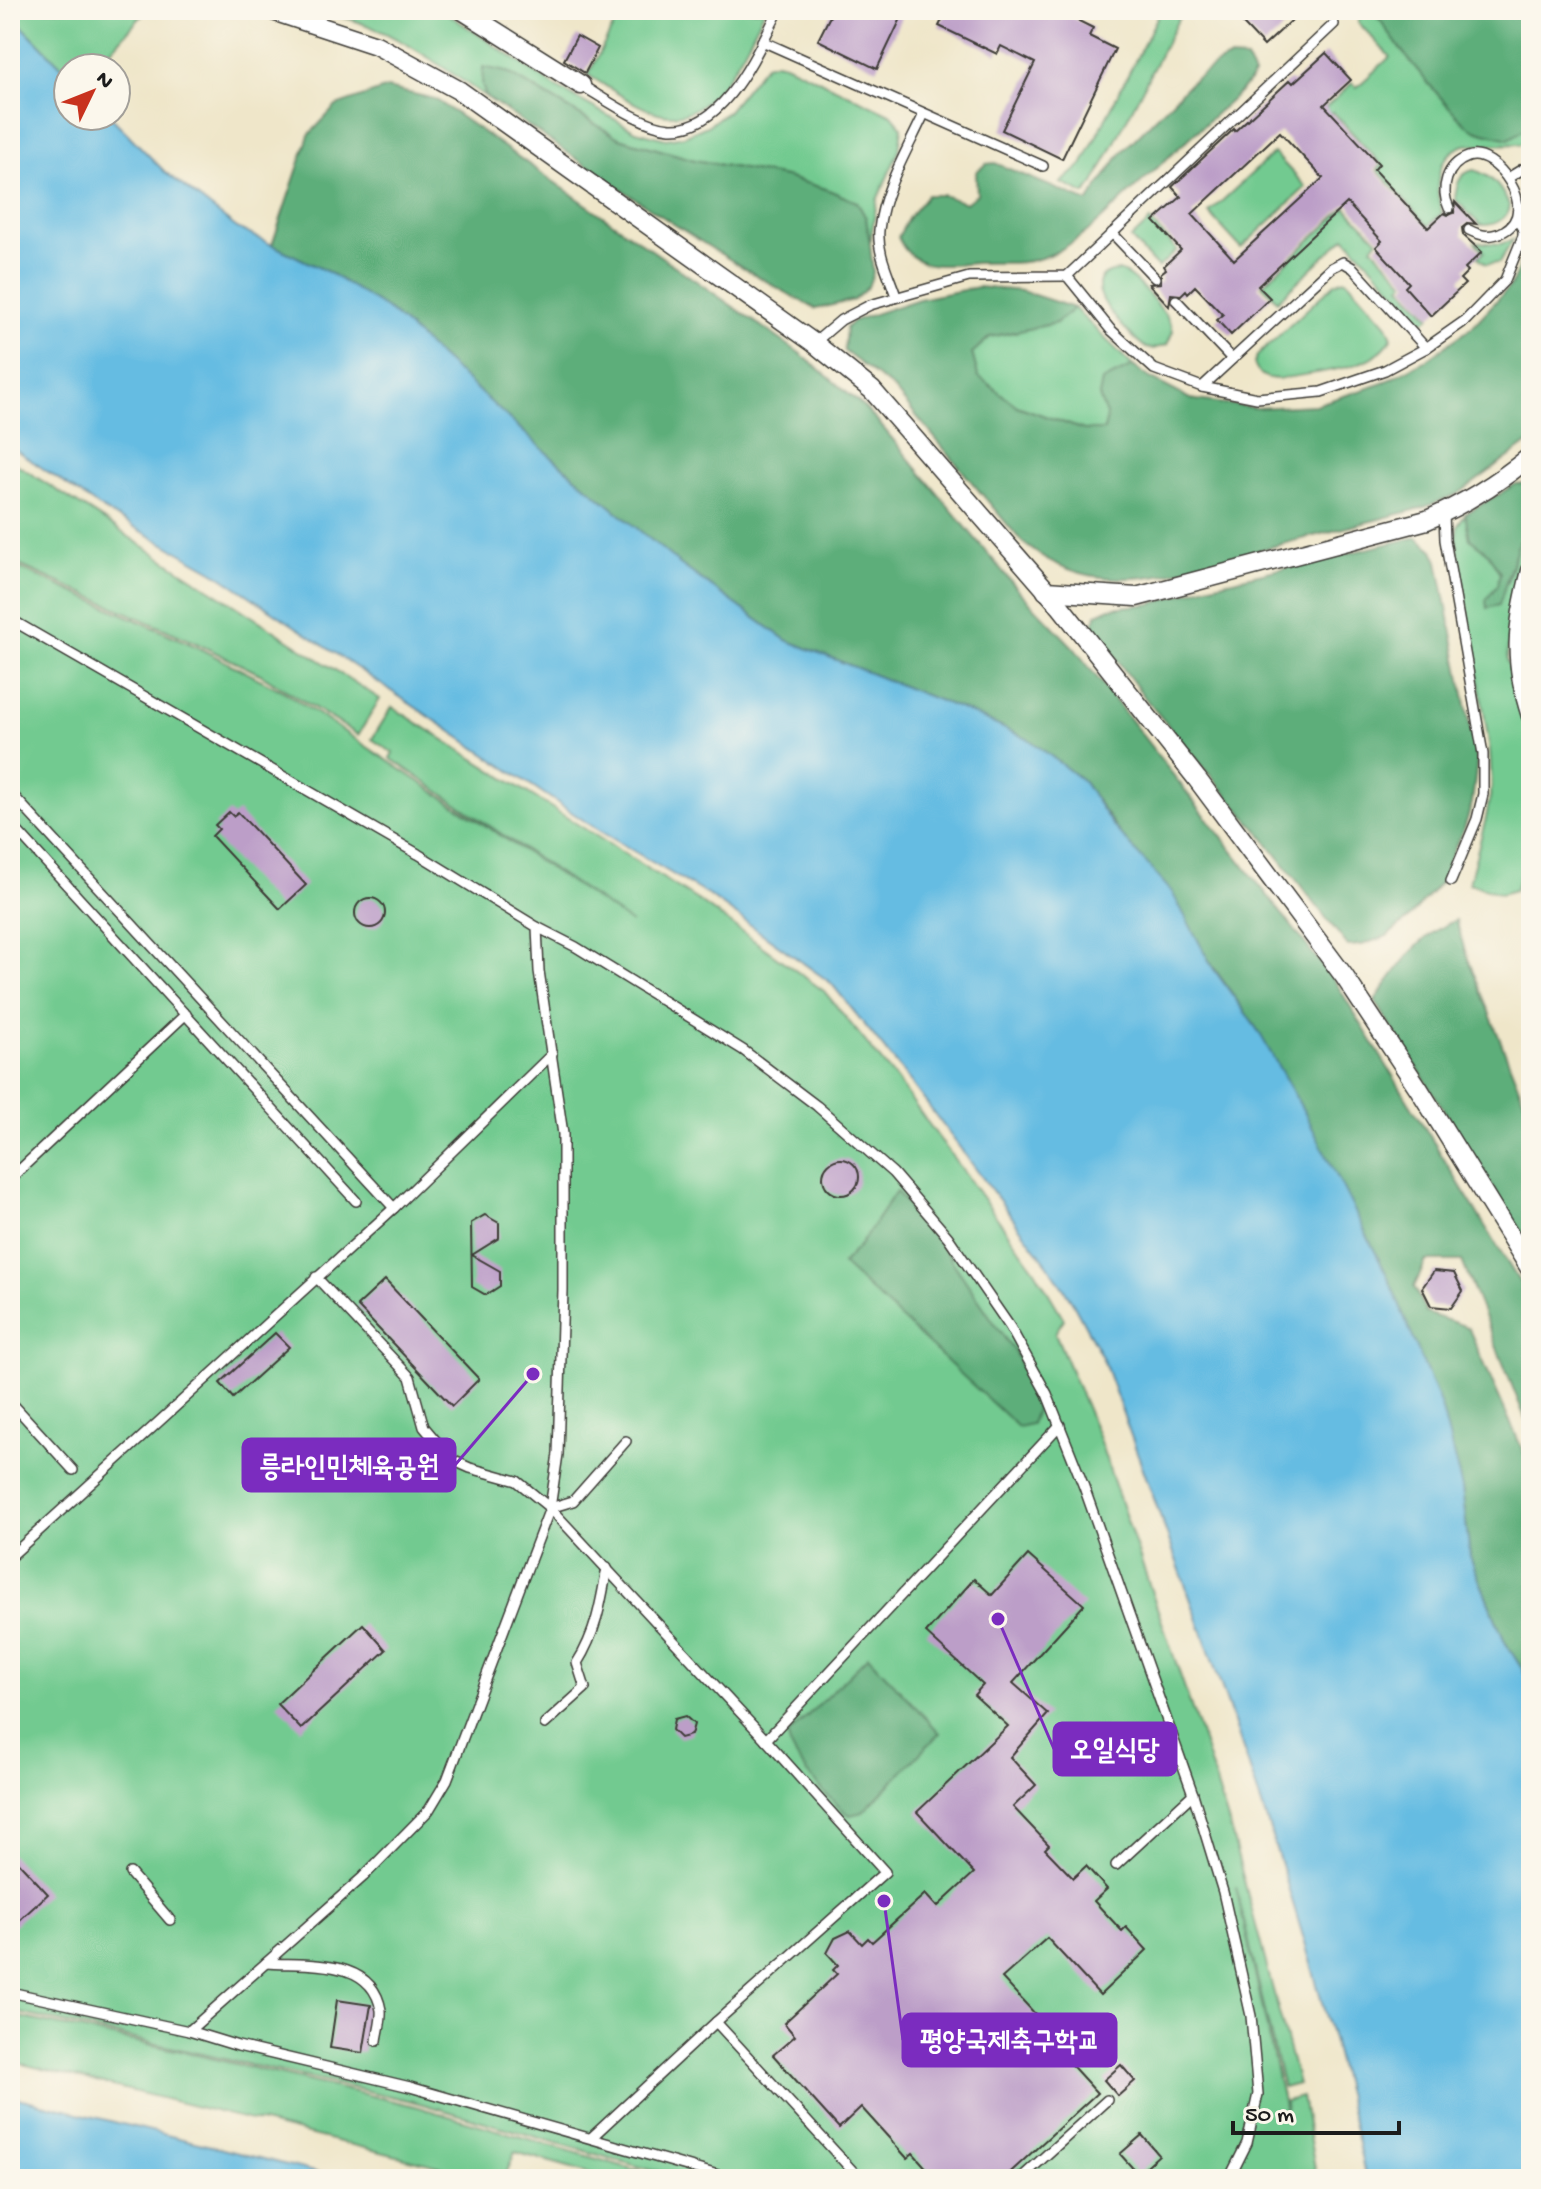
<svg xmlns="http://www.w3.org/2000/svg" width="1541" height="2189" font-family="'Gochi Hand','Poor Story',sans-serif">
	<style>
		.green { fill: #72ca90; stroke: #477356; stroke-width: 2 }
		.forest { fill: #5dae7a; stroke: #3c654b; stroke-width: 2 }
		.water { fill: #65bce2; stroke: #406c7f; stroke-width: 2 }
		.building { fill: #bc9ec8; fill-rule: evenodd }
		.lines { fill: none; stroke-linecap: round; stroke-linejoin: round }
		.lane-casing { stroke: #3c3a36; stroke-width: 12 }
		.street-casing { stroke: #3c3a36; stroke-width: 21 }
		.lane { stroke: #fff; stroke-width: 9 }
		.street { stroke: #fff; stroke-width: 18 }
		.leader { fill: none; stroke: #7b2cbf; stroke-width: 3 }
		.callout-dot { fill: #7b2cbf; stroke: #fbf7ec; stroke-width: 3 }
		.callout { fill: #7b2cbf; stroke: #7b2cbf; stroke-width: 3 }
		.callout-label { font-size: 28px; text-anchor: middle; font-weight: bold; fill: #fff }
	</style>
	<rect width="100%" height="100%" fill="#fbf7ec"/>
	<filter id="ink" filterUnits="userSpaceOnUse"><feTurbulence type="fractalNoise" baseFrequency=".0125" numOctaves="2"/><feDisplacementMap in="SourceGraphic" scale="16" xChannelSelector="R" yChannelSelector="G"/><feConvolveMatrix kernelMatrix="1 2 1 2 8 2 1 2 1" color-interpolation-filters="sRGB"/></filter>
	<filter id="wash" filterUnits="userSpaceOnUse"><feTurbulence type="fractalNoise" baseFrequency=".006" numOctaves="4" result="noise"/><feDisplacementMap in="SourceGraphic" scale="32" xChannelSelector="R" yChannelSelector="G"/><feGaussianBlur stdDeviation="1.8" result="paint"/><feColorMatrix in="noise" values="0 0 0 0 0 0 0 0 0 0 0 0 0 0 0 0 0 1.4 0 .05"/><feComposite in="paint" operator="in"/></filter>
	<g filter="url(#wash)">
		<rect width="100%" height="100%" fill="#efe6c9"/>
		<g class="green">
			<path d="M10 10H147L95 68H68V73L10 14Z"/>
			<path d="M374 10H442L556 87 636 131 666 139 684 136 707 126 727 112 765 65 776 62 785 64 892 115 902 127 899 151 877 200 870 244 866 218 857 202 826 189 785 177 695 160 619 138 507 72 482 84 486 97C438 64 392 28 334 15L370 13Z"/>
			<path d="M622 10H765C745 47 713 129 658 113 634 106 610 88 588 75Z"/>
			<path d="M1161 10H1183L1094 183 1085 194 1061 183 1082 165Z"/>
			<path d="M1363 10H1376L1378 18 1509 139 1531 125V142L1527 144 1465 145C1435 155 1434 187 1442 213L1428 226 1377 170 1382 165 1333 112 1327 116 1322 111 1352 83 1357 87 1390 57 1358 22Z"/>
			<path d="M1274 153 1306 187 1241 248 1209 213Z"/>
			<path d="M1474 170C1493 176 1502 189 1510 207 1506 220 1494 226 1480 225L1455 199C1456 185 1459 173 1474 170Z"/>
			<path d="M1346 207 1378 240 1372 247 1405 282 1401 286 1430 317 1424 322 1345 237 1277 301 1262 285Z"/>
			<path d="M1150 221 1177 250 1158 268 1131 239Z"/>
			<path d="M1513 240 1499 263 1486 264 1478 257 1484 252 1475 242 1500 244Z"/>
			<path d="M1118 271C1134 274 1170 315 1173 331L1167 345 1153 349 1146 348C1130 336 1068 277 1118 271Z"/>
			<path d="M1344 279 1349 282 1387 325 1392 337C1376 371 1313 372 1279 379 1267 379 1257 376 1254 363L1257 356 1335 283Z"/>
			<path d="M1074 308 1133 366 1118 374 1099 396 1107 418 1104 430H1084L1017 406 978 376 972 353 990 337 1056 323Z"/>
			<path d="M10 460 380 699 358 735 260 674 194 642 10 561Z"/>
			<path d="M1465 514 1470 539 1488 553 1500 573 1497 586 1486 600 1507 583 1519 541 1531 529 1510 619 1507 660 1531 745V843L1515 890 1501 894 1469 883 1486 818 1492 786 1490 750 1456 537 1458 525Z"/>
			<path d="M10 564 193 645 283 691 632 923 390 758 393 753 372 739 392 707 702 903 824 991 896 1079 1035 1270 1064 1319 1055 1333 1097 1433 1204 1744 1229 1824 1298 2084 1283 2088 1236 1887 1286 2115 1285 2101 1302 2097 1317 2179H682L412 2101 10 2011Z"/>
			<path d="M10 2015 180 2051 411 2105 667 2179H611L515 2152 504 2179H491L10 2061Z"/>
		</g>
		<g class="forest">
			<path d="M1376 10H1531V125L1509 139C1498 136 1484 134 1473 129 1457 121 1380 28 1376 10Z"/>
			<path d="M1229 58 1246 59 1254 75 1241 91C1206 123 1171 155 1136 187 1109 212 1080 244 1044 257 1020 267 990 260 965 264 935 267 911 267 898 237L909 217 927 195H942L966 203 977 194 976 172 986 164 995 163 1088 202 1122 152 1192 81 1215 65Z"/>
			<path d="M483 67 506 72 619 138 695 160 785 177 826 189 857 202 866 218 870 244 873 273 868 287 854 300 816 309C700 247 594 170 486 97L482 84Z"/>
			<path d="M387 88 435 99 801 354 863 406 885 430 1019 591 1074 648 1336 983 1520 1283 1531 1331V1433L1462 1261H1426L1414 1287 1426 1313 1468 1327 1531 1469V1683L1505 1642 1470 1557 1462 1488 1259 1032 1083 781 1030 740 963 710 786 640 681 565 548 454 390 311 328 272 272 245 309 135 336 106Z"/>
			<path d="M1531 241V441L1458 494 1422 508 1166 574C1110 584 1067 578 1022 542L894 389 844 351 846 328 853 321 919 299 978 287 1022 291 1074 308 1056 323 990 337 972 353 978 376 1017 406 1084 430H1104L1107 418 1099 396 1102 381 1133 366 1150 378 1190 399 1255 408 1315 405 1381 384 1426 360 1472 327 1511 285Z"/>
			<path d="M1525 483 1531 489V529L1519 541 1499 605 1487 608 1486 600 1497 585 1500 573 1488 553 1470 539 1465 514 1516 484Z"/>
			<path d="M1417 537 1433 550 1438 561 1477 761 1472 803 1465 826 1448 862 1444 878 1408 919 1387 936 1362 945 1348 946 1258 831 1148 702 1092 626 1097 614 1110 608 1151 604 1207 586Z"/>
			<path d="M1456 920 1465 951 1531 1118V1248L1375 1001C1397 969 1419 934 1456 920Z"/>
			<path d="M896 1191 941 1245 1015 1353 1034 1396 1036 1410 1031 1424 1018 1427 842 1264 860 1245Z"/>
			<path d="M868 1656 940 1733 863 1812 850 1815C832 1803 788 1756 788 1735Z"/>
		</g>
		<g class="water">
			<path d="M10 14 68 73V116H110L165 172 237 228 328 272 390 311 548 454 681 565 786 640 963 710 1030 740 1083 781 1113 826 1172 892 1213 968 1259 1032 1307 1117 1388 1277 1441 1406 1462 1488 1470 1557 1505 1642 1531 1683V2179H1366C1305 1898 1201 1629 1103 1359L1073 1303 1048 1265 903 1072 831 983 711 897 598 830 214 572 102 509 10 446Z"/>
			<path d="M10 2096 343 2179H10Z"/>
		</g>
		<g id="blocks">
			<g class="building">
				<path d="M833 10H905L877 69 818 40Z"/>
				<path d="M947 10H1057L1093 28 1089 36 1115 49 1062 159 1002 130 1035 63 1001 46 997 54 939 26Z"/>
				<path d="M1230 10H1303L1264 46Z"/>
				<path d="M577 36 598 48 585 73 564 60Z"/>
				<path d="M1326 53 1351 80 1324 105 1379 164 1374 170 1428 228 1444 213 1448 215 1454 213 1455 202 1476 224 1468 223 1462 228 1463 235 1482 252 1465 268 1468 271 1460 279 1465 284 1431 316 1405 287 1409 283 1376 247 1382 241 1347 203 1258 286 1270 298 1231 335 1217 320 1223 315 1195 286 1188 293 1186 290 1181 295 1171 294 1169 306 1149 284 1161 283V273L1166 269 1164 266 1181 250 1154 221 1181 197 1172 187 1234 129 1235 131 1290 80 1293 83ZM1280 132 1323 178 1234 260 1192 214Z"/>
				<path d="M229 812 233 816 238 812 306 885 280 909 212 836 219 829 215 825Z"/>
				<circle cx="370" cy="913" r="15"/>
				<circle cx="841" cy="1177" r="18"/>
				<path d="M485 1215 499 1223V1238L472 1255 500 1271V1286L486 1295 472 1287 471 1223Z"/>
				<path d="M1434 1271 1454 1273 1463 1291 1451 1308 1431 1306 1422 1288Z"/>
				<path d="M385 1280 479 1379 452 1406 357 1306Z"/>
				<path d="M275 1333 289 1347 233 1398 220 1383Z"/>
				<path d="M1028 1555 1084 1605 1013 1683 1048 1714 1010 1757 1036 1785 1013 1807 1049 1845 1045 1849 1073 1878 1086 1866 1107 1889 1094 1901 1122 1931 1126 1927 1147 1950 1100 1995 1047 1938 1002 1978 1049 2029 1043 2034 1097 2093 1003 2179H936L913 2153 907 2158 861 2107 839 2128 773 2055 795 2036 784 2023 837 1974 833 1970 838 1965 827 1953 835 1938 850 1931 862 1944 868 1938 872 1942 925 1894 937 1907 974 1873 917 1812 1008 1726 974 1695 983 1685 926 1633 974 1579 992 1595Z"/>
				<path d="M363 1624 386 1650 301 1729 277 1704Z"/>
				<path d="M685 1716 694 1724 691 1735 680 1738 672 1730 674 1719Z"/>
				<path d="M10 1853 48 1894 10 1929Z"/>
				<path d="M337 2000 371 2005 363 2053 330 2048Z"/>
				<path d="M1121 2065 1135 2081 1118 2096 1104 2080Z"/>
				<path d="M1142 2135 1159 2155 1138 2174 1120 2154Z"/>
			</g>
		</g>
	</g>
	<g filter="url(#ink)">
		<use href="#blocks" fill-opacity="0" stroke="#3c3a36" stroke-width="2"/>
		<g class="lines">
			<g class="lane-casing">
				<g id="lane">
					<path d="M762 41 1043 166"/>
					<path d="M581 85C605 99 642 126 670 128 725 131 758 49 779 10"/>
					<path d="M1508 178 1531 164"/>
					<path d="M1449 208C1440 189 1446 165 1468 157 1495 147 1541 210 1504 231 1491 238 1481 236 1469 230"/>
					<path d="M1112 233 1155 278"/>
					<path d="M1067 276 1110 329 1154 369 1202 387 1257 398 1321 392 1385 370 1426 348 1466 320 1505 280 1523 236V229L1517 220"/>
					<path d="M896 296C889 275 877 253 879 230 883 190 908 149 924 114"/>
					<path d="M1176 300 1232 359"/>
					<path d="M814 343 841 320 870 305 969 277 1067 276 1334 24"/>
					<path d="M1202 387 1331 268 1343 262 1353 268 1426 348"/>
					<path d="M1444 513 1445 540 1483 754V794L1477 819 1451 881"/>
					<path d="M10 619 418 854 537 927 539 971 563 1134V1290L558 1454 550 1508 447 1780 429 1810 363 1877 189 2031 10 1992"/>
					<path d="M10 792 394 1208"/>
					<path d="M10 823 356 1201"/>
					<path d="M1531 905 1529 923 1531 930"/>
					<path d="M537 927 576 947 743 1050 817 1106 893 1173 948 1237 1010 1327 1047 1394 1084 1487 1193 1794 1223 1892 1251 2016 1258 2094 1247 2143 1229 2179"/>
					<path d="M10 1179 186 1014"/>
					<path d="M316 1277 410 1377 424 1427 452 1460 470 1468 517 1481 550 1508 766 1740 885 1872 716 2022 592 2137"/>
					<path d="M10 1401 73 1470"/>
					<path d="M550 1508 573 1501 626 1441"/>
					<path d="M10 1557 394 1208 552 1054"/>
					<path d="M545 1724 585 1688 577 1663C596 1633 601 1603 607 1568"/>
					<path d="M766 1740 1060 1425"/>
					<path d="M1116 1865 1193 1794"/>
					<path d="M130 1873 170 1920"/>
					<path d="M266 1963C308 1966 372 1957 381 2010 382 2020 378 2032 377 2041"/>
					<path d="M716 2022 860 2179"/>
					<path d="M189 2031 238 2046 410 2087 732 2179"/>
					<path d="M1020 2179 1107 2100"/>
				</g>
			</g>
			<g class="street-casing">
				<g id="street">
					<path d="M270 10 376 45 460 91 814 343 872 390 1060 606 1197 779 1344 976 1419 1089 1531 1270"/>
					<path d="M462 10 581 85"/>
					<path d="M1531 571C1516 627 1513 661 1531 716"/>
					<path d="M1046 591 1136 597 1427 520C1465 504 1499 482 1531 456"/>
				</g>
			</g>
			<use href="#lane" class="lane"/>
			<use href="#street" class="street"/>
		</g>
	</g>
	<path class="leader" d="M533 1374L455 1465M998 1619L1054 1749M884 1901L903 2040"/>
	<g class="callout-dot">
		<circle cx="533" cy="1374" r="8"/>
		<circle cx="998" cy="1619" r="8"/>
		<circle cx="884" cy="1901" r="8"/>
	</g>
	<g class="callout">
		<rect x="243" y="1439" width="212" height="52" rx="8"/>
		<rect x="1054" y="1723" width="122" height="52" rx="8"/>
		<rect x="903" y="2014" width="213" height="52" rx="8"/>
	</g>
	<g class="callout-label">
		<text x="349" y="1475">릉라인민체육공원</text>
		<text x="1115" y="1758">오일식당</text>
		<text x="1010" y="2049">평양국제축구학교</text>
	</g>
	<rect width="1541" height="2189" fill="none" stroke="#fbf7ec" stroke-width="40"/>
	<g transform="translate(92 92) rotate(47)"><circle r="38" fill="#fbf7ec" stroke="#a29f99" stroke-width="2"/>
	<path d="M0-6L14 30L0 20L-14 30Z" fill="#c8321e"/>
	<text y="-12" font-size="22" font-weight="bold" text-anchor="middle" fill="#1c1c1c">N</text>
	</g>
	<path d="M1233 2121v12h166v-12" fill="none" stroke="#1c1c1c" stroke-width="4"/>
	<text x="1245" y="2121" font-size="24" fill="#1c1c1c" stroke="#fbf7ec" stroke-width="6" paint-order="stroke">50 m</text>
</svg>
